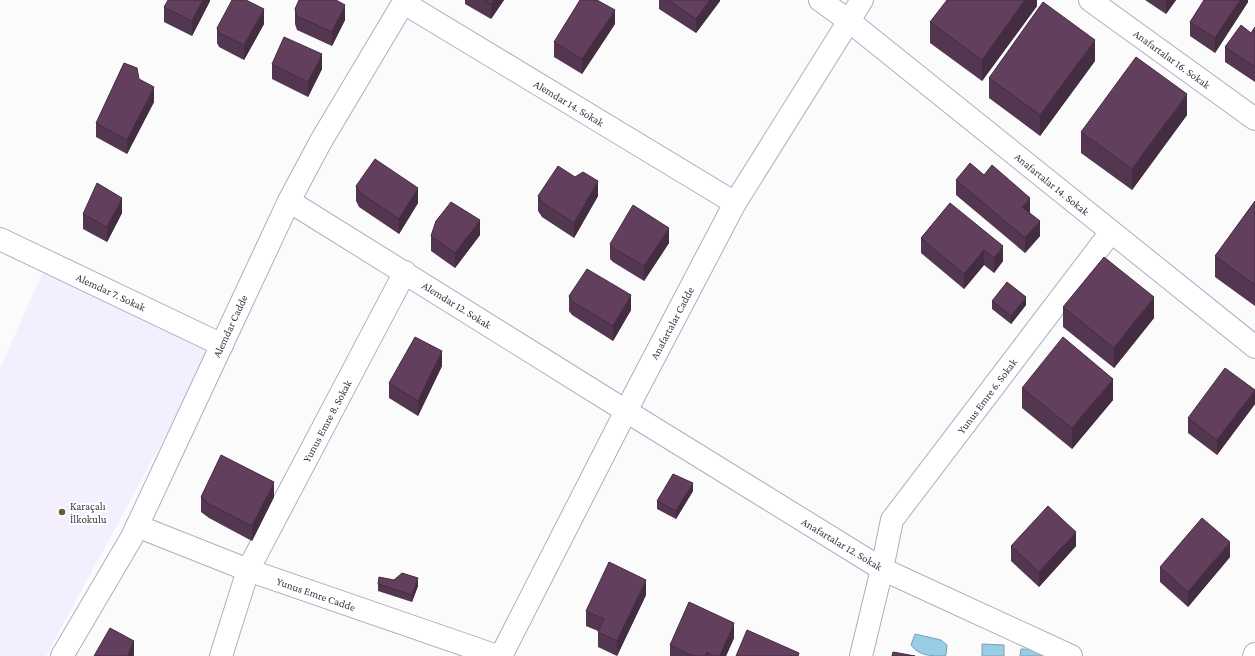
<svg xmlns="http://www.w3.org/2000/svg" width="1255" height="656" font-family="'Crimson Pro',serif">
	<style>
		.built { fill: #f3effe }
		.water { fill: #97cde5; stroke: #7ba0b4 }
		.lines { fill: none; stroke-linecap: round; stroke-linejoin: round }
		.minor-casing { stroke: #b1abc7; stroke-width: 24 }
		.tertiary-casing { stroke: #b1abc7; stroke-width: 24 }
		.minor { stroke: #fff; stroke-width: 22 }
		.tertiary { stroke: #fff; stroke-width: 22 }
		.wall { fill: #533650 }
		.shaded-wall { fill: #442c41 }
		.building { fill: #613f5d; stroke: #442c41 }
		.poi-dot { fill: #5f602d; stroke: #fff; stroke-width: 1.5 }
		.labels { text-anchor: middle; stroke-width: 4; stroke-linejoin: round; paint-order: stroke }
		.street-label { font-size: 11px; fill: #3a3743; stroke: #fff }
		.poi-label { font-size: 11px; fill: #3a3743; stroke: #fff; text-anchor: start }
	</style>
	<rect width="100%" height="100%" fill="#fbfbfb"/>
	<path class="built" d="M44 270 211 351 46 656H0V368Z"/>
	<g class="water">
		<path d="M915 634 941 640 947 645 946 655 945 656C930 656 919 656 911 645Z"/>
		<path d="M982 644 1004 645V656H982Z"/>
		<path d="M1021 649 1042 650V656H1020Z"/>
	</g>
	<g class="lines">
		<g class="minor-casing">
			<g id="minor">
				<path d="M820 0 849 21 1255 347"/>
				<path d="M1090 0 1255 119"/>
				<path d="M404 3 735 203"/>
				<path d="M289 201 626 411 882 569 1071 656"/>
				<path d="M0 239 222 345"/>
				<path d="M137 526 248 570 497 656"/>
				<path d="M221 656 248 570 405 272"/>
				<path d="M501 656 626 411 735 203 862 0"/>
				<path d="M861 656 882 569 892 520 1111 232"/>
				<path d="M1254 656 1255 654"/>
			</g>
		</g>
		<g class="tertiary-casing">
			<path id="tertiary" d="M62 656 132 537 289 201 321 141 405 0"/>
		</g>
		<use href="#minor" class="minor"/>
		<use href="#tertiary" class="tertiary"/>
	</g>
	<g class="wall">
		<path d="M210 0V1L192 36 164 22V7Z"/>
		<path d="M465 0H504L491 19 465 4Z"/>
		<path d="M659 0H720V1L696 33 659 9Z"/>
		<path d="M1037 0V6L982 81 930 43V22Z"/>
		<path d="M1145 0H1176L1166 14Z"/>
		<path d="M1248 0V2L1215 53 1190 36V22Z"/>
		<path d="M295 9 345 20 332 46 297 30 295 24Z"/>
		<path d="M264 24 244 60 219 47 217 43V28Z"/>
		<path d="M615 24 582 74 554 57V42Z"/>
		<path d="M1255 27V82L1225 62V47L1251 33Z"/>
		<path d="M1095 61 1040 136 989 98V78Z"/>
		<path d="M272 64 322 69 308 97 272 79Z"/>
		<path d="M154 102 127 154 96 137V123Z"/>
		<path d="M1187 115 1132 190 1081 153V132Z"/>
		<path d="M984 175 1030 212V213L1040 236 1025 253 956 195V180Z"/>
		<path d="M356 186 418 203 399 234 359 207 356 201Z"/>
		<path d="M538 196H598L574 238 542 217 538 211Z"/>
		<path d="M1255 201V306L1215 277V256Z"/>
		<path d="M950 203 1003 261 994 273 984 265 964 289 921 253V238Z"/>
		<path d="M122 213 107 242 83 229V214Z"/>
		<path d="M480 235 455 268 431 251V236Z"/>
		<path d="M669 243 644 281 613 262 610 259V244Z"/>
		<path d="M569 296 631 310 613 341 572 315 569 311Z"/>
		<path d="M992 301 1026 305 1011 324 992 309Z"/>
		<path d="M1063 307 1154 318 1114 368 1063 327Z"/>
		<path d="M442 366 418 416 389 398V383Z"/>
		<path d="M1022 388 1113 400 1072 449 1022 408Z"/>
		<path d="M1255 404 1217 455 1188 433V418Z"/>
		<path d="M693 491 676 519 657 509V501Z"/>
		<path d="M201 497H274L252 541 209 518 201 512Z"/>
		<path d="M1011 546H1076L1039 587 1011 561Z"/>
		<path d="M1230 557 1188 607 1160 582V567Z"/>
		<path d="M378 584 418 586 412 602 378 591Z"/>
		<path d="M646 595 617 656 598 647V631L586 626V611Z"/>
		<path d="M734 638 726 656H670V645Z"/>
	</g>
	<g class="shaded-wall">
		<path d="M203 0H210V1L192 36V21Z"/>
		<path d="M494 0H504L491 19V4Z"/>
		<path d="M710 0H720V1L696 33V19Z"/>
		<path d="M1025 0H1037V6L982 81V60Z"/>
		<path d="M1166 0H1176L1166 14Z"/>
		<path d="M1240 0H1248V2L1215 53V38Z"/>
		<path d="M345 5V20L332 46V32Z"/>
		<path d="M264 9V24L244 60V45Z"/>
		<path d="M615 10V24L582 74V59Z"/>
		<path d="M1095 40V61L1040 136V115Z"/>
		<path d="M322 54V69L308 97V82Z"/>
		<path d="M154 87V102L127 154V140Z"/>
		<path d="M1187 94V115L1132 190V169Z"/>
		<path d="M598 181V196L574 238V223Z"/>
		<path d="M418 188V203L399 234V219Z"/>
		<path d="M122 198V213L107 242V227Z"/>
		<path d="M1030 198V212L1022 222V207Z"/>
		<path d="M480 220V235L455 268V253Z"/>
		<path d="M1040 221V236L1025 253V238Z"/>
		<path d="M669 228V243L644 281V266Z"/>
		<path d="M1003 246V261L994 273V258Z"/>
		<path d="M984 250V265L964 289V274Z"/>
		<path d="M631 295V310L613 341V326Z"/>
		<path d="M1026 297V305L1011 324V316Z"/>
		<path d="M1154 297V318L1114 368V348Z"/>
		<path d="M442 351V366L418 416V401Z"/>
		<path d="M1113 379V400L1072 449V428Z"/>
		<path d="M1255 390V404L1217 455V440Z"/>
		<path d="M274 482V497L252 541V526Z"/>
		<path d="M693 483V491L676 519V511Z"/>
		<path d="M1076 532V546L1039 587V572Z"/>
		<path d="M1230 542V557L1188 607V592Z"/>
		<path d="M418 578V586L412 602V595Z"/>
		<path d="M646 580V595L617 656V641Z"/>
		<path d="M734 623V638L726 656H720Z"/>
		<path d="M134 641V656H127Z"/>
	</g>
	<g class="building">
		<path d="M168 0H203L192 21 164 7Z"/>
		<path d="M232 0H246L264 9 244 45 219 33 217 28Z"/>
		<path d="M299 0H336L345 5 332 32 297 16 295 9Z"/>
		<path d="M484 0H494L491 4Z"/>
		<path d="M580 0H597L615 10 582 59 554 42Z"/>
		<path d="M668 0H710L696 19Z"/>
		<path d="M947 0H1025L982 60 930 22Z"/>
		<path d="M1204 0H1240L1215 38 1190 22Z"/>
		<path d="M1043 2 1095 40 1040 115 989 78Z"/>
		<path d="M1241 25 1251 33 1255 27V67L1225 47Z"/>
		<path d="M284 37 322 54 308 82 272 64Z"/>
		<path d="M1136 57 1187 94 1132 169 1081 132Z"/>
		<path d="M124 63 137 68 139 79 154 87 127 140 96 123Z"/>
		<path d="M375 159 418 188 399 219 359 192 356 186Z"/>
		<path d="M970 163 984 175 992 165 1030 198 1022 207 1040 221 1025 238 956 180Z"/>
		<path d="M558 166 575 177 583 172 598 181 574 223 542 202 538 196Z"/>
		<path d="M97 183 122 198 107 227 83 214Z"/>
		<path d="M1255 201V285L1215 256Z"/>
		<path d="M451 202 480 220 455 253 431 236 436 221Z"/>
		<path d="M950 203 1003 246 994 258 984 250 964 274 921 238Z"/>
		<path d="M633 205 669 228 644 266 613 248 610 244Z"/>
		<path d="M1104 257 1154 297 1114 348 1063 307Z"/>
		<path d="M587 269 631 295 613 326 572 301 569 296Z"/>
		<path d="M1007 282 1026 297 1011 316 992 301Z"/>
		<path d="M415 337 442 351 418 401 389 383Z"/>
		<path d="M1063 337 1113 379 1072 428 1022 388Z"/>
		<path d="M1225 368 1255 390 1217 440 1188 418Z"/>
		<path d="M221 455 274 482 252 526 209 504 201 497Z"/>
		<path d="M673 474 693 483 676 511 657 501Z"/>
		<path d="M1048 506 1076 532 1039 572 1011 546Z"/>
		<path d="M1202 518 1230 542 1188 592 1160 567Z"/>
		<path d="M609 562 646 580 617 641 598 632 604 619 586 611Z"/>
		<path d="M402 573 418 578 412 595 378 584 379 577 394 580Z"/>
		<path d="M689 602 734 623 720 656H714L707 652 706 656H693L670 645Z"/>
		<path d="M110 628 134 641 127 656H94Z"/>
		<path d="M747 630 799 653 798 656H736Z"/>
		<path d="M893 652 915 656H892Z"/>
	</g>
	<circle class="poi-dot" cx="62" cy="512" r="4"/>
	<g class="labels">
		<g class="street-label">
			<text transform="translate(1172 59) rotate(36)" y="4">Anafartalar 16. Sokak</text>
			<text transform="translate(569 103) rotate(31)" y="4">Alemdar 14. Sokak</text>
			<text transform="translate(1052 184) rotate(39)" y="4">Anafartalar 14. Sokak</text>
			<text transform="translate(111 292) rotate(25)" y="4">Alemdar 7. Sokak</text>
			<text transform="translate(457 305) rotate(32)" y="4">Alemdar 12. Sokak</text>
			<text transform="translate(672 323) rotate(-62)" y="4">Anafartalar Cadde</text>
			<text transform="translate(230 326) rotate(-65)" y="4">Alemdar Cadde</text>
			<text transform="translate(987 396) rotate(-53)" y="4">Yunus Emre 6. Sokak</text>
			<text transform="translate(327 421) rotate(-62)" y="4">Yunus Emre 8. Sokak</text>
			<text transform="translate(842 544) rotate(31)" y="4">Anafartalar 12. Sokak</text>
			<text transform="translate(316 594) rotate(19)" y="4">Yunus Emre Cadde</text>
		</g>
		<g class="poi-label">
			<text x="70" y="510">Karaçalı<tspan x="70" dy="13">İlkokulu</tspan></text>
		</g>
	</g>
</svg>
